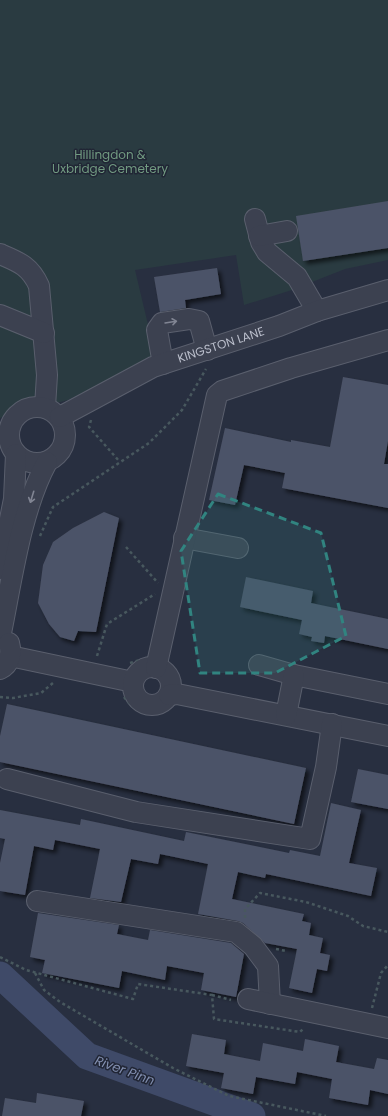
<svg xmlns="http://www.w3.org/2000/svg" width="388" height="1116" font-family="Poppins,sans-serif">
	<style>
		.green { fill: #2a3b41 }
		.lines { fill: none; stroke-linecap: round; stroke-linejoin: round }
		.river { stroke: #3f4a68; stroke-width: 27 }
		.building { fill: #4c5367; filter: url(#shadow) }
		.minor-casing { stroke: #5a5f6d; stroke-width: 22 }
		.path { stroke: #48585e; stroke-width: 2.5; stroke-dasharray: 3 3; stroke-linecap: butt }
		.minor { stroke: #3c4150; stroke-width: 20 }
		.oneway { stroke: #818593 }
		.marked { fill: #318480; fill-opacity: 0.2; stroke: #318480; stroke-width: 3; stroke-dasharray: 8 5; stroke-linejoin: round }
		.labels { text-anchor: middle; stroke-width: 3; stroke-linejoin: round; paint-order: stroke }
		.park-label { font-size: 12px; fill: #719a81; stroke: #212635 }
		.street-label { font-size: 12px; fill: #b9bdca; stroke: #212635 }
		.water-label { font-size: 13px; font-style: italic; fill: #828fb0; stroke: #212635 }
	</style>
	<defs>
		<filter id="shadow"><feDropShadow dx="3.5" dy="3.5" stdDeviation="2" flood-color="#0009"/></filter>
	</defs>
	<rect width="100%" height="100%" fill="#282f40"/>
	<path class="green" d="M0 0H388V260L345 269 292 290 244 305 236 255 135 270 156 358 68 400 0 418Z"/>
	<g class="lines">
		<path class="river" d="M0 975 87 1056 252 1116"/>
	</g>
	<g class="building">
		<path d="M388 201V248L303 261 296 216Z"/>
		<path d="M217 268 221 294 185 300 186 308 160 312 154 277Z"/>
		<path d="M343 377 388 385V441L384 464H388V508L282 488 285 473 244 465 235 505 209 500 225 428 291 442V440L330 447Z"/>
		<path d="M104 512 119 518 96 632 78 631 74 641 60 637 49 624 38 603 43 565 53 542 73 528Z"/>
		<path d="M246 577 313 591 311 603 388 619V649L325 636 324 643 311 641 312 637 299 634 302 620 240 607Z"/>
		<path d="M7 704 306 768 294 824 0 762V736Z"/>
		<path d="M358 769 388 775V809L351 802Z"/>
		<path d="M331 803 361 810 349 863 377 868 371 896 266 874 265 878 238 872 232 899 304 914 302 921 311 923 309 935 323 938 320 953 330 955 327 971 317 969 312 993 289 988 297 949 265 943 243 923 238 921 198 914 208 864 160 854 158 864 131 859 121 902 90 898 100 849 55 840 53 850 34 846 25 895 0 891V863L5 839 0 838V810L80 825 81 819 184 841 186 832 289 853 290 850 320 856Z"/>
		<path d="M38 913 119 925 117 934 148 940 150 930 231 943 244 954 236 997 201 990 204 973 167 966 165 980 122 971 119 988 42 973 45 960 30 957Z"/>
		<path d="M192 1034 226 1040 224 1054 260 1061 263 1043 303 1051 305 1039 339 1046 336 1062 374 1069 377 1058 388 1060V1094L370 1090 368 1105 329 1098 332 1079 297 1072 295 1084 256 1077 253 1094 221 1088 224 1073 186 1066Z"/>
		<path d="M37 1093 84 1101 81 1116H2L5 1098 36 1103Z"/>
	</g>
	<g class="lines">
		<g class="minor-casing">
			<g id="minor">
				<path d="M255 219 261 242 267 252 297 277 317 311"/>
				<path d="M259 236 287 231"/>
				<path d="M0 254C19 262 30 266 39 286L47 375 45 407"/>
				<path d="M0 315 44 333"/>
				<path d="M163 364 157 330 162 323 189 319 199 321 207 350"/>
				<circle cx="37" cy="435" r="28"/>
				<path id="s1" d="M60 417 153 367 279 326 317 311 388 290"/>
				<path d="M184 538 238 548"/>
				<path d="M0 569 14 499 16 454"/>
				<path d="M1 633C12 579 21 510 47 462"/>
				<path d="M10 656 133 682"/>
				<path d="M259 665 294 675 388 694"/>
				<circle cx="152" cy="686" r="19"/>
				<path d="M156 668 217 395 222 391 291 368 388 340"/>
				<path d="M0 669C10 664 12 654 9 643"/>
				<path d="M169 695 177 694 388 736"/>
				<path d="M286 715 294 675"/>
				<path d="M7 779 136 812 310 839 326 767 332 724"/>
				<path d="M37 901 236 932 253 946 268 966 270 1004"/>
				<path d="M248 999 388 1028"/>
			</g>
		</g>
		<g class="path">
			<path d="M91 420 89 427 120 462"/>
			<path d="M40 536 53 507 149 443 182 410 206 369"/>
			<path d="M126 547 158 583"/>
			<path d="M97 656 107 624 155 594"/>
			<path d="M130 663 140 660"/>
			<path d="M0 697 13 698 41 693 53 683"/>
			<path d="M124 697C134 710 147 717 162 710"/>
			<path d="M245 918V909L260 893 306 902 348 916 363 926 388 932"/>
			<path d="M276 949 286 951"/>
			<path d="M0 957 26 970 133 999 138 984 212 995 214 1019 300 1032 304 1028"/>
			<path d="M35 973 44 990 60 1002 173 1068 229 1096 326 1116"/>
			<path d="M212 995 231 1000"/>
			<path d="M372 1008 381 973 388 965"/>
		</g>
		<use href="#minor" class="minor"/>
	</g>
	<defs><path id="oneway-shaft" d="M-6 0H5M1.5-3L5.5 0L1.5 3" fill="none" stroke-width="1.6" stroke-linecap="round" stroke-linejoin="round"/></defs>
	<g class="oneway">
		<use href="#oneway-shaft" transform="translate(171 322) rotate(-9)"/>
		<use href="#oneway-shaft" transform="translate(32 497) rotate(107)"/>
	</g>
	<path class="marked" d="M218 494 321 533 346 636 275 673H200L181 551Z"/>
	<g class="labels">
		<g class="park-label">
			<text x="110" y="159">Hillingdon &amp;<tspan x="110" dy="14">Uxbridge Cemetery</tspan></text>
		</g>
		<g class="street-label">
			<text dy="4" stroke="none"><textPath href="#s1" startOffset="177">KINGSTON LANE</textPath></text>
		</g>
		<g class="water-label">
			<text transform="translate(125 1070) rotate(20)" y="5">River Pinn</text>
		</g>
	</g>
</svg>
